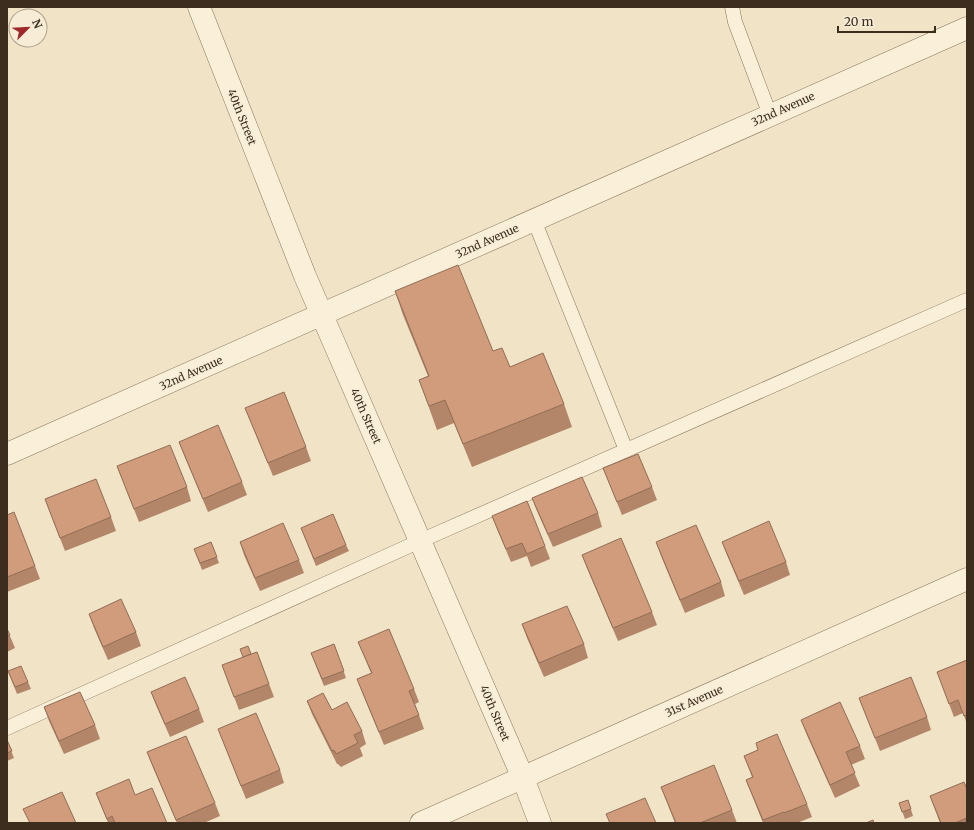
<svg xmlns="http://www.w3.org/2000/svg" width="974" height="830" font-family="Merriweather,serif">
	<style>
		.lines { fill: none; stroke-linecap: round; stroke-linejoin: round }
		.lane-casing { stroke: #8d745b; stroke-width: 15 }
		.street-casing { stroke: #8d745b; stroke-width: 23 }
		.lane { stroke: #faf0da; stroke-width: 14 }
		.street { stroke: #faf0da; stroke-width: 22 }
		.wall { fill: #b3866a }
		.building { fill: #d09c7b; stroke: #926d56 }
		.labels { text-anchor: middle; stroke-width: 3.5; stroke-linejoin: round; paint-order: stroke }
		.street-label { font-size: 11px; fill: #3d2d1f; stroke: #f7edd7 }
	</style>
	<rect width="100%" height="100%" fill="#f0e3c6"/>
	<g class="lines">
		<g class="lane-casing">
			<g id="lane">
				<path d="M732 7 735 22 770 115"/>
				<path d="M534 220 626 450"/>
				<path d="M7 728 420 541 967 300"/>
			</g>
		</g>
		<g class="street-casing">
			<g id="street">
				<path d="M199 7 305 276 523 778 540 823"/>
				<path d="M7 454 967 28"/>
				<path d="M421 823 967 579"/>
			</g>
		</g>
		<use href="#lane" class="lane"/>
		<use href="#street" class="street"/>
	</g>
	<g class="wall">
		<path d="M395 291 493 351 510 367 564 404 572 427 472 467 454 423 437 430 419 380 428 376 403 315Z"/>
		<path d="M245 408 306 447 311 461 273 476Z"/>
		<path d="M179 442 242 482 247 495 208 512 184 455Z"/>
		<path d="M117 466 187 487 191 501 139 522Z"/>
		<path d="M603 468 652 487 657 500 622 515Z"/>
		<path d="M532 498 598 513 602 527 553 547 537 511Z"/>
		<path d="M45 499 111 517 116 531 65 551Z"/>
		<path d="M7 515 35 566 40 579 7 592Z"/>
		<path d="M492 516 545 546 550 559 531 567 527 556 511 562 497 529Z"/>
		<path d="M301 528 346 545 349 551 316 566Z"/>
		<path d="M211 542 219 563 202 570 194 549Z"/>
		<path d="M240 542 299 560 304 573 260 591 244 555Z"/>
		<path d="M656 542 721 582 725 596 685 613 661 556Z"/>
		<path d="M722 542 786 562 790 575 744 595 727 555Z"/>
		<path d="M582 555 652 612 657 625 618 641 587 568Z"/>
		<path d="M89 614 136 632 141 646 108 660 94 628Z"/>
		<path d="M522 624 584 644 588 658 544 677 527 638Z"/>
		<path d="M7 629 15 648 7 652Z"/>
		<path d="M358 642 414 689 419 702 415 704 424 729 384 745 362 692 357 679 371 673Z"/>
		<path d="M334 644 346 678 324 686 311 653Z"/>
		<path d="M257 652 274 697 239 710 222 665Z"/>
		<path d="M967 660V724L963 713 954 717 937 672Z"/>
		<path d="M8 671 28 682 31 689 17 694Z"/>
		<path d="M151 692 199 709 204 722 170 737 156 705Z"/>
		<path d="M859 698 927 717 931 730 880 751Z"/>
		<path d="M307 701 332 710 362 731 366 744 360 748 363 756 341 767 338 764H337L312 714Z"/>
		<path d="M44 707 95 725 100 739 64 754 49 721Z"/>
		<path d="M801 720 860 746 865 759 851 765 860 786 835 798 806 733Z"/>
		<path d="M218 729 280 770 284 783 246 799Z"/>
		<path d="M7 740 14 758 7 761Z"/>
		<path d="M758 750 807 804 812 817 797 823H763L746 780 752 777 744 756Z"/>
		<path d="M147 752 215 803 220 816 204 823H177L152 765Z"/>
		<path d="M661 787 732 810 737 823H675Z"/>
		<path d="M967 789V823H940L930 796Z"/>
		<path d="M96 793 135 795 167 823H108Z"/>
		<path d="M908 800 913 816 905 819 899 803Z"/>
	</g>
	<g class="building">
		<path d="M458 265 493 351 502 348 510 367 543 353 564 404 463 444 445 400 429 406 419 380 429 376 395 291Z"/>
		<path d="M284 392 306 447 268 463 245 408Z"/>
		<path d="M218 425 242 482 203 499 179 442Z"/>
		<path d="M170 445 187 487 134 509 117 466Z"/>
		<path d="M638 454 652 487 617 502 603 468Z"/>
		<path d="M582 477 598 513 548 534 532 498Z"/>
		<path d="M96 479 111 517 60 538 45 499Z"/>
		<path d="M527 501 545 546 527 554 522 543 506 549 492 516Z"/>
		<path d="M14 512 35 566 7 577V515Z"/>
		<path d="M333 514 346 545 314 559 301 528Z"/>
		<path d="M769 521 786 562 739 581 722 542Z"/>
		<path d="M283 523 299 560 255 578 240 542Z"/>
		<path d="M696 525 721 582 680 600 656 542Z"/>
		<path d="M621 538 652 612 613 628 582 555Z"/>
		<path d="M211 542 217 557 200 563 194 549Z"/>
		<path d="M121 599 136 632 103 647 89 614Z"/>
		<path d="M567 606 584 644 539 663 522 624Z"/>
		<path d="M7 629 10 635 7 636Z"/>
		<path d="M389 629 414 689 409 691 419 715 379 732 357 679 372 673 358 642Z"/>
		<path d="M334 644 344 671 322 679 311 653Z"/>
		<path d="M248 646 251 654 243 657 240 649Z"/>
		<path d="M257 652 269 684 234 697 222 665Z"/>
		<path d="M967 660V715L964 716 958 700 949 704 937 672Z"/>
		<path d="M21 666 28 682 15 687 8 671Z"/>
		<path d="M185 677 199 709 165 724 151 692Z"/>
		<path d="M911 677 927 717 875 738 859 698Z"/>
		<path d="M80 692 95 725 59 741 44 707Z"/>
		<path d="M323 693 332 710 347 702 362 731 354 735 358 743 336 754 334 750 332 751 307 701Z"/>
		<path d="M840 702 860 746 846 752 855 773 830 785 801 720Z"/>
		<path d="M256 713 280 770 241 786 218 729Z"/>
		<path d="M777 734 807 804 784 813V812L763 820 746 780 753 777 744 756 758 750 756 743Z"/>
		<path d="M186 736 215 803 176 820 147 752Z"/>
		<path d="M7 740 12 751 7 753Z"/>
		<path d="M714 765 732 810 700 823H676L661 787Z"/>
		<path d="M129 779 135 795 152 788 167 823H115L112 816 107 819 96 793Z"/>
		<path d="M964 782 967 789V818L955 823H941L930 796Z"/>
		<path d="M62 792 76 823H30L23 809Z"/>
		<path d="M645 798 656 823H610L606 814Z"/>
		<path d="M908 800 911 809 902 812 899 803Z"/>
		<path d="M873 820 874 823H866Z"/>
	</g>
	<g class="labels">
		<g class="street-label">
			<text transform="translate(783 109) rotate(-24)" y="4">32nd Avenue</text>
			<text transform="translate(242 117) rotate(68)" y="4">40th Street</text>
			<text transform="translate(487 241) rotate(-24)" y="4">32nd Avenue</text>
			<text transform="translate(191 373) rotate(-24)" y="4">32nd Avenue</text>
			<text transform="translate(366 416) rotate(66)" y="4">40th Street</text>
			<text transform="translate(694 701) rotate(-24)" y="4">31st Avenue</text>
			<text transform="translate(495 713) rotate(67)" y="4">40th Street</text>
		</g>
	</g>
	<rect width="974" height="830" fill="none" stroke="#3d2d1f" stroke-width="16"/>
	<g transform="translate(28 28) rotate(66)"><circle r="19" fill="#f7edd7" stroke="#ada08d"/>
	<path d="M0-3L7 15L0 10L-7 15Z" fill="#9f282c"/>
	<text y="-6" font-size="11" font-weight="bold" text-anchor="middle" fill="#3d2d1f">N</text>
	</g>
	<path d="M838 26v6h97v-6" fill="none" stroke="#3d2d1f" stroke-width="2"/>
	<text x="844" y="26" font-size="12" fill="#3d2d1f" stroke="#f7edd7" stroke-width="3" paint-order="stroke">20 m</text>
</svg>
